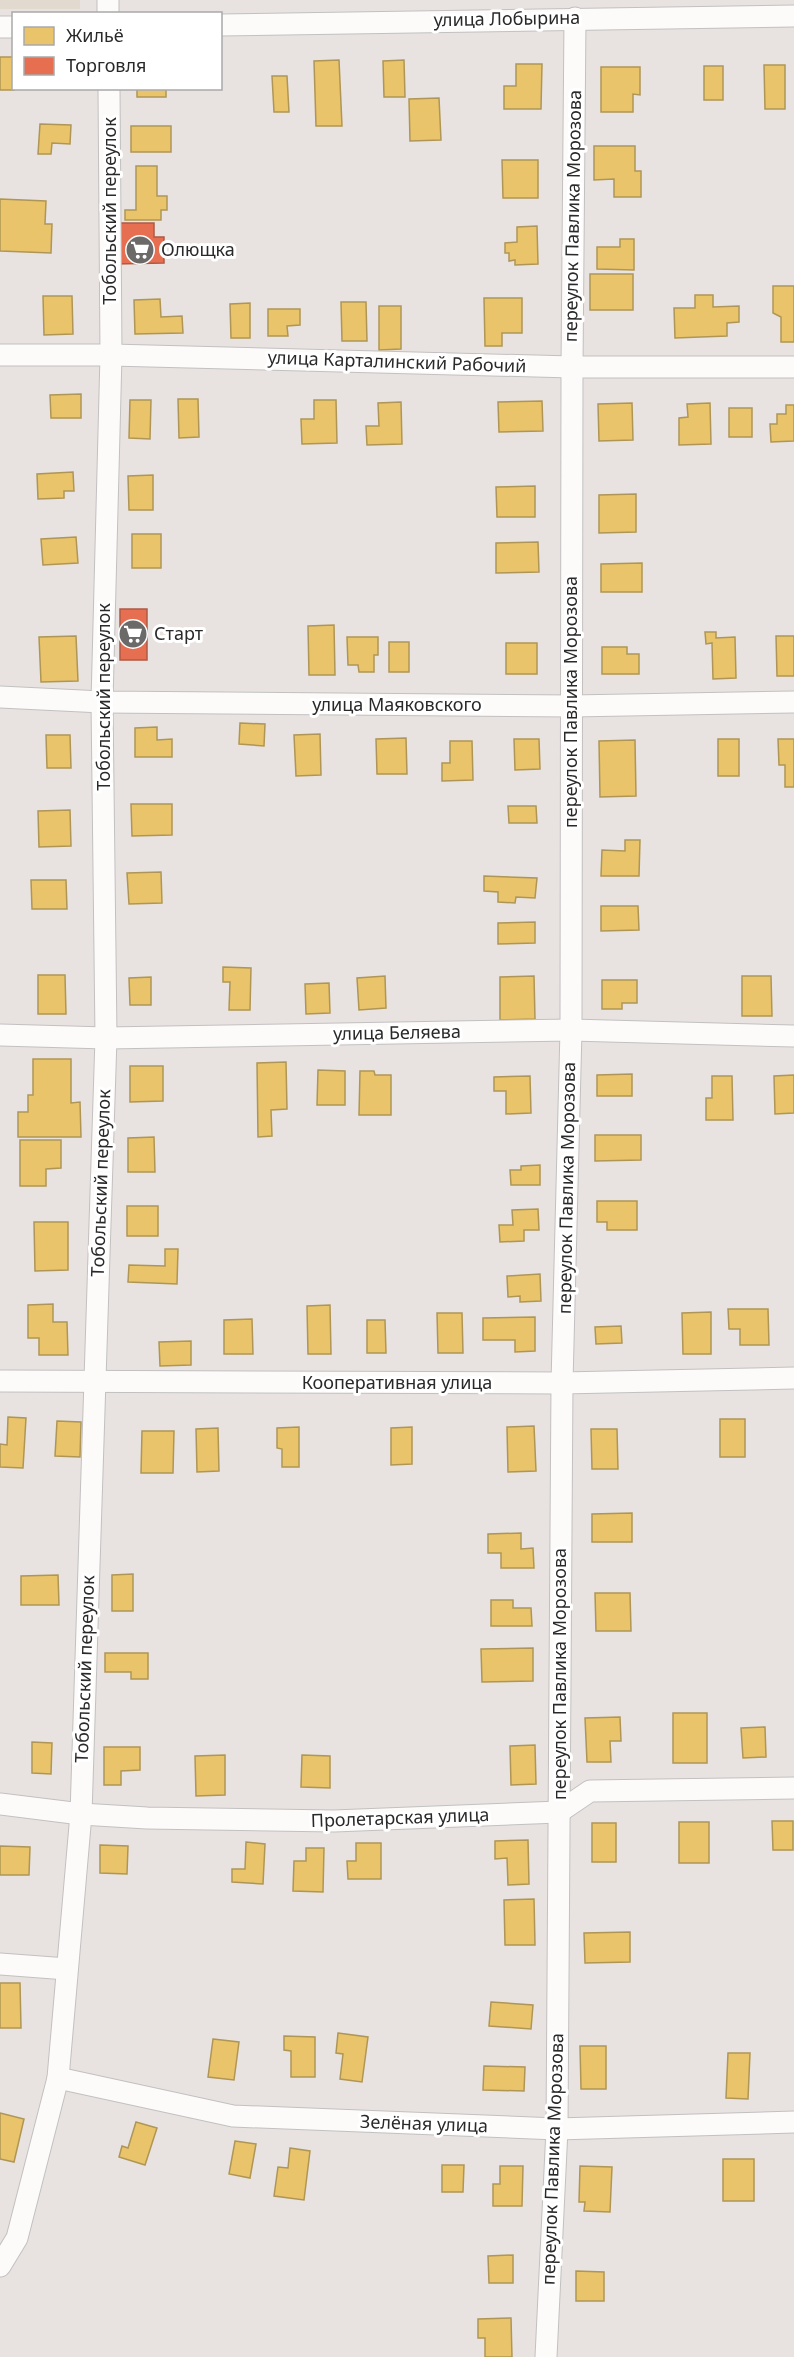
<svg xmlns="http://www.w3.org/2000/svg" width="794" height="2357" font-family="'Noto Sans',sans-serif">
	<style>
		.education { fill: #e2d9cf }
		.homes { fill: #e9c46a; stroke: #af9656; stroke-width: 1.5 }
		.shops { fill: #e76f51; stroke: #ae5a45; stroke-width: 1.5 }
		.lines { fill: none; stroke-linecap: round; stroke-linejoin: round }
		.minor-casing { stroke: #c2c0c1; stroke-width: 23 }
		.minor { stroke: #fcfbfa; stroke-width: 21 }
		.labels { text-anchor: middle; stroke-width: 6; stroke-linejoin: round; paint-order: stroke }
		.street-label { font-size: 18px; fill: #292929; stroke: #fff }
		.poi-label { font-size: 18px; fill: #292929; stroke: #fff; text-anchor: start }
	</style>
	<rect width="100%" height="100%" fill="#e8e3e0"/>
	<rect class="education" x="0" y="0" width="80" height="9"/>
	<g class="homes">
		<rect x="0" y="57" width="14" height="33"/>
		<path d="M339 60 342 126H316L314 61Z"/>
		<path d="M404 60 405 97H384L383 61Z"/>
		<path d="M516 64H542L541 109H504V86H516Z"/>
		<path d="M764 65H785V109H765Z"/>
		<rect x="704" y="66" width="19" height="34"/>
		<path d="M601 67H640V95L633 94V112H601Z"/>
		<path d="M272 76H287L289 112H274Z"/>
		<rect x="137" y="88" width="29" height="9"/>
		<path d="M439 98 441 140 410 141 409 99Z"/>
		<path d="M40 124 71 125 70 144 52 143 51 154H38Z"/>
		<rect x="131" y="126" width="40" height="26"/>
		<path d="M594 146H635V171H641V197H614V179L594 180Z"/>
		<path d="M502 160H538V198H503Z"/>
		<path d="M136 166H157V196H167V210H161V220H125V210H136Z"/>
		<path d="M0 199 46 201 45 224H52L51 253 0 251Z"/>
		<path d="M537 226 538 264 515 265V260L509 261V253H505V243L517 242V227Z"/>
		<path d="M620 239H634V270L597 269V247H620Z"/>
		<rect x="590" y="274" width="43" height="36"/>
		<path d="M773 286H794V342H781V317L773 313Z"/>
		<path d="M695 295H713V307L739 306V322L727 323V336L675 338 674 308H695Z"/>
		<path d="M43 296H72L73 334 44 335Z"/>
		<path d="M484 298H522V333H502V346H485Z"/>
		<path d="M160 299 161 317 182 316 183 333 135 334 134 300Z"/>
		<path d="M341 302H366L367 341H342Z"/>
		<path d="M250 303V338H231L230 304Z"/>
		<path d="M379 306H401V349L379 350Z"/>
		<path d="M268 309H300V325L287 326 288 336H268Z"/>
		<path d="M81 394V418H51L50 395Z"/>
		<path d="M178 399H198L199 437 179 438Z"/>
		<path d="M130 400H151L150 439 129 438Z"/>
		<path d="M314 400H336L337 443 302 444 301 419H314Z"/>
		<path d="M542 401 543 431 499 432 498 402Z"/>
		<path d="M401 402 402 444 367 445 366 426H379L378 403Z"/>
		<path d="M632 403 633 440 599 441 598 404Z"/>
		<path d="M710 403 711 444 679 445V418L688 417 687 404Z"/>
		<path d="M786 405H794V441L771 442 770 424H777V414H786Z"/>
		<rect x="729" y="408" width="23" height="29"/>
		<path d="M73 472 74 491H64V498L38 499 37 474Z"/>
		<path d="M153 475V510H129L128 476Z"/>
		<path d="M535 486V517H497L496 487Z"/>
		<path d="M636 494V532L599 533V495Z"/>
		<rect x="132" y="534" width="29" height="34"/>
		<path d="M76 537 78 563 43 565 41 539Z"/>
		<path d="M538 542 539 572 496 573V543Z"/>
		<path d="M642 563V592H601V564Z"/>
		<path d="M334 625 335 675H309L308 626Z"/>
		<path d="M705 632H716V638L735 637 736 678 713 679 712 643 706 644Z"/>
		<path d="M76 636 78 681 41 682 39 637Z"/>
		<path d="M776 636H794V676H777Z"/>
		<path d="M347 637H378V655H374V672H359L358 665H348Z"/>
		<rect x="389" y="642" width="20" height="30"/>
		<rect x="506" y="643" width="31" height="31"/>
		<path d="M602 647H627V654H639V674H602Z"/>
		<path d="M240 723 265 724 264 746 239 744Z"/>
		<path d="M157 727V740L172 739V757H135V728Z"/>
		<path d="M320 734 321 775 296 776 294 735Z"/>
		<path d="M46 735H70L71 768H47Z"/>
		<path d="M406 738 407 774H377L376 739Z"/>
		<path d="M514 739H539L540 769 515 770Z"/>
		<rect x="718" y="739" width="21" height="37"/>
		<path d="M778 739H794V787H785V765H779Z"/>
		<path d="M635 740 636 796 600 797 599 741Z"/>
		<path d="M450 741H472L473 780 442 781V763H450Z"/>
		<path d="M131 804H172V835L132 836Z"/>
		<path d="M508 806H536L537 823H509Z"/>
		<path d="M70 810 71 846 39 847 38 811Z"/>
		<path d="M625 840H640L639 876H601L602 850 625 851Z"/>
		<path d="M161 872 162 903 129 904 127 873Z"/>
		<path d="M484 876 537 878 535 898 516 897 515 903 498 902V892L484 891Z"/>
		<path d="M31 880H66L67 909H32Z"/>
		<path d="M601 906H638L639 930 601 931Z"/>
		<path d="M535 922V943L498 944V923Z"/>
		<path d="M223 967 251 968 250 1010H229L230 982H223Z"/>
		<path d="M38 975H65L66 1014H38Z"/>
		<path d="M385 976 386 1008 359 1010 357 978Z"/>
		<path d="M534 976 535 1019 500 1020V977Z"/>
		<path d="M742 976H771L772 1016H742Z"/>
		<path d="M151 977V1005H130L129 978Z"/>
		<path d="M602 980H637V1003H622V1009H602Z"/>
		<path d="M329 983 330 1013 306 1014 305 984Z"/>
		<path d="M33 1059H71V1103L80 1102 81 1137H18V1112H28V1095H33Z"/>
		<path d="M286 1062 287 1109 271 1110 272 1136 258 1137 257 1063Z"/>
		<path d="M130 1066H163V1101L130 1102Z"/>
		<path d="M318 1070 345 1071V1105H317Z"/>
		<path d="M360 1071H374L375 1075H391V1115H359Z"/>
		<path d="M632 1074V1096H597V1075Z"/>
		<path d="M794 1075V1113L775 1114 774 1076Z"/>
		<path d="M530 1076 531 1113 506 1114V1091H494V1077Z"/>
		<path d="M712 1076H732L733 1120H706V1098H712Z"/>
		<path d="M595 1135H641V1160L595 1161Z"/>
		<path d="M154 1137 155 1172H128V1138Z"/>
		<path d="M20 1140H61V1168L46 1169V1186H20Z"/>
		<path d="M540 1165V1185H511L510 1170H521V1166Z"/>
		<path d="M597 1201H637V1230H607V1222H597Z"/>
		<rect x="127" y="1206" width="31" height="30"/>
		<path d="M538 1209 539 1230H524V1241L500 1242 499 1225H513L512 1210Z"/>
		<path d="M34 1222H68V1270L35 1271Z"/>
		<path d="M165 1249H178L177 1284 128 1282 129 1265 165 1266Z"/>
		<path d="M540 1274 541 1301 520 1302V1296L508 1297 507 1276Z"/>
		<path d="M53 1304V1322H67L68 1355H39V1338H28V1305Z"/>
		<path d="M330 1305 331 1354H308L307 1306Z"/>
		<path d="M728 1309H768L769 1345H740V1329H729Z"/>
		<path d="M711 1312V1354H683L682 1313Z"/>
		<path d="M437 1313H462L463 1353H438Z"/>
		<path d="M535 1317V1351L515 1352V1340H483V1318Z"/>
		<path d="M252 1319 253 1354H224V1320Z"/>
		<path d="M367 1320H385L386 1353H367Z"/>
		<path d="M621 1326 622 1343 596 1344 595 1327Z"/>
		<path d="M191 1341V1365L160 1366 159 1342Z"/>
		<path d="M8 1417 26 1418 23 1468 0 1467V1444L7 1445Z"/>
		<rect x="720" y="1419" width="25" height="38"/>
		<path d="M57 1421 81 1422 80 1457 55 1456Z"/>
		<path d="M534 1426 536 1471 508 1472 507 1427Z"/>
		<path d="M299 1427V1467H282V1449L277 1448V1428Z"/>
		<path d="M412 1427V1464L391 1465V1428Z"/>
		<path d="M218 1428 219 1471 197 1472 196 1429Z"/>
		<path d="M591 1429H617L618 1469H592Z"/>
		<path d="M142 1431H174L173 1473H141Z"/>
		<path d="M632 1513V1542H592V1514Z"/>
		<path d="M521 1533V1549L533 1548 534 1568H501V1553H488V1534Z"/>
		<path d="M133 1574V1611H112V1575Z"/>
		<path d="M58 1575 59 1605H21V1576Z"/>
		<path d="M595 1593H630L631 1631H596Z"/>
		<path d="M491 1600H513V1608H531L532 1626H491Z"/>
		<path d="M533 1648V1681L482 1682 481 1649Z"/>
		<path d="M105 1653H148V1679H131V1672H105Z"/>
		<rect x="673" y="1713" width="34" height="50"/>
		<path d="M620 1717 621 1741H610L611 1762H587L585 1718Z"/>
		<path d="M765 1727 766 1757 743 1758 741 1728Z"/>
		<path d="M32 1742 52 1743 51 1774 32 1773Z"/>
		<path d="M535 1745 536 1784 511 1785 510 1746Z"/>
		<path d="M104 1747H140V1770L121 1771V1785H104Z"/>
		<path d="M225 1755V1795L196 1796 195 1756Z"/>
		<path d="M302 1755 330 1756V1788L301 1787Z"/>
		<path d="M772 1821H793V1850H773Z"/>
		<rect x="679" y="1822" width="30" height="41"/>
		<rect x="592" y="1823" width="24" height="39"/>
		<path d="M528 1840 529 1884 508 1885 507 1858 495 1859V1841Z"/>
		<path d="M246 1842 265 1844 263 1884 232 1882V1869H245Z"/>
		<path d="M356 1843H381V1879H348L347 1861H356Z"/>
		<path d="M100 1845 128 1846 127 1874 100 1873Z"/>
		<path d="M0 1846 30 1847 29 1875H0Z"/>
		<path d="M306 1848H324L323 1892 293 1891 294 1861H306Z"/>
		<path d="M534 1899 535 1945H505L504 1900Z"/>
		<path d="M630 1932V1962L585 1963 584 1933Z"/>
		<path d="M0 1983H20L21 2028H0Z"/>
		<path d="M491 2002 533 2005 531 2029 489 2026Z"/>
		<path d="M338 2033 368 2037 362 2082 340 2079 343 2054 336 2053Z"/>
		<path d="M284 2036 315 2037V2077H291V2051L284 2050Z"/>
		<path d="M213 2039 239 2042 234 2080 208 2077Z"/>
		<path d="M580 2046H606V2089H581Z"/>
		<path d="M728 2053H750L748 2099 726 2098Z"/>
		<path d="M484 2066 525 2067 524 2091 483 2090Z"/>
		<path d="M0 2113 24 2119 14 2162 0 2159Z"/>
		<path d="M136 2122 157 2128 145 2165 119 2157 122 2146 128 2148Z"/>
		<path d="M235 2141 256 2144 250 2178 229 2174Z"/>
		<path d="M290 2148 310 2151 304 2200 274 2196 278 2167 288 2168Z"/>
		<rect x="723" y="2159" width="31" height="42"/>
		<path d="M442 2165H464L463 2192H442Z"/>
		<path d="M500 2166H523L522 2206H493V2184H500Z"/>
		<path d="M580 2166 612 2167 610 2212 584 2211 585 2202H579Z"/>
		<path d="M513 2255V2283H489L488 2256Z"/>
		<path d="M576 2271 604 2272V2301H576Z"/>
		<path d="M511 2318 512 2357H485V2338H478V2319Z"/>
	</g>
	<g class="shops">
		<path d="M115 223H154V237H164V263L115 264Z"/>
		<rect x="120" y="609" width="27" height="51"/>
	</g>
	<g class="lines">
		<g class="minor-casing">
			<g id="minor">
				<path d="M108 14V0"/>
				<path d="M220 25 794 16"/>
				<path d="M0 27H14"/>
				<path d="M0 355H111L572 367H794"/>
				<path d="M0 697 102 702 572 706 794 702"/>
				<path d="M0 1035 106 1038 571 1030 794 1036"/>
				<path d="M0 1381 562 1383 794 1378"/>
				<path d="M0 1804 81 1814 147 1818 334 1821 559 1812 590 1791 794 1788"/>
				<path d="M0 1964 67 1969"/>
				<path d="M58 2078 233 2116 557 2129 794 2122"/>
				<path d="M0 2266 17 2238 58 2078 81 1814 106 1038 102 702 111 355 109 88"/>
				<path d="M546 2357 557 2129 562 1383 571 1030 572 367 575 18"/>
			</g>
		</g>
		<use href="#minor" class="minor"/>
	</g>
	<defs>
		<g id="supermarket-disc" transform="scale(1.5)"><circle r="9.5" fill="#6c6a69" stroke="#fff"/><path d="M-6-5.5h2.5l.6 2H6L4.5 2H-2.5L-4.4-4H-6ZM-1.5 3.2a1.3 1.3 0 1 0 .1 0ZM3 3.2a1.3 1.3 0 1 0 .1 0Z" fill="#fff"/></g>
	</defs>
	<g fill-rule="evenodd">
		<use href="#supermarket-disc" x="140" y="250"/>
		<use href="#supermarket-disc" x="133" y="634"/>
	</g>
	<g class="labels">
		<g class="street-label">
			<text transform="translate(507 19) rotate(-1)" y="6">улица Лобырина</text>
			<text transform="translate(110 211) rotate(-90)" y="6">Тобольский переулок</text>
			<text transform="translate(573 216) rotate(-89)" y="6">переулок Павлика Морозова</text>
			<text transform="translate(397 362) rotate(2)" y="6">улица Карталинский Рабочий</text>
			<text transform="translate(104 697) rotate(-90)" y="6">Тобольский переулок</text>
			<text transform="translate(571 702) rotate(-90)" y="6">переулок Павлика Морозова</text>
			<text x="397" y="711">улица Маяковского</text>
			<text transform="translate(397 1033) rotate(-1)" y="6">улица Беляева</text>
			<text transform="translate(101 1183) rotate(-88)" y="6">Тобольский переулок</text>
			<text transform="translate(567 1188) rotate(-89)" y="6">переулок Павлика Морозова</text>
			<text x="397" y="1389">Кооперативная улица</text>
			<text transform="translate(85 1669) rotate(-88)" y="6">Тобольский переулок</text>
			<text transform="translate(560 1674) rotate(-90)" y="6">переулок Павлика Морозова</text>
			<text transform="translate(400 1818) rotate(-2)" y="6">Пролетарская улица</text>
			<text transform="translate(424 2124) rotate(2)" y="6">Зелёная улица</text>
			<text transform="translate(553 2159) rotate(-88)" y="6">переулок Павлика Морозова</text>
		</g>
		<g class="poi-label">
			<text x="161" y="256">Олющка</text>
			<text x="154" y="640">Старт</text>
		</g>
	</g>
	<rect x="12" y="12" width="210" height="78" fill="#ffffff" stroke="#a9a9a9" stroke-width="1.5"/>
	<rect x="24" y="27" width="30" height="18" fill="#e9c46a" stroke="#a9a9a9" stroke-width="1.5"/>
	<text x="66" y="42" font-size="18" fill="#292929">Жильё</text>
	<rect x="24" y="57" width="30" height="18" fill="#e76f51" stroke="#a9a9a9" stroke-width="1.5"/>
	<text x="66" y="72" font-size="18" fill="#292929">Торговля</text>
</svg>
